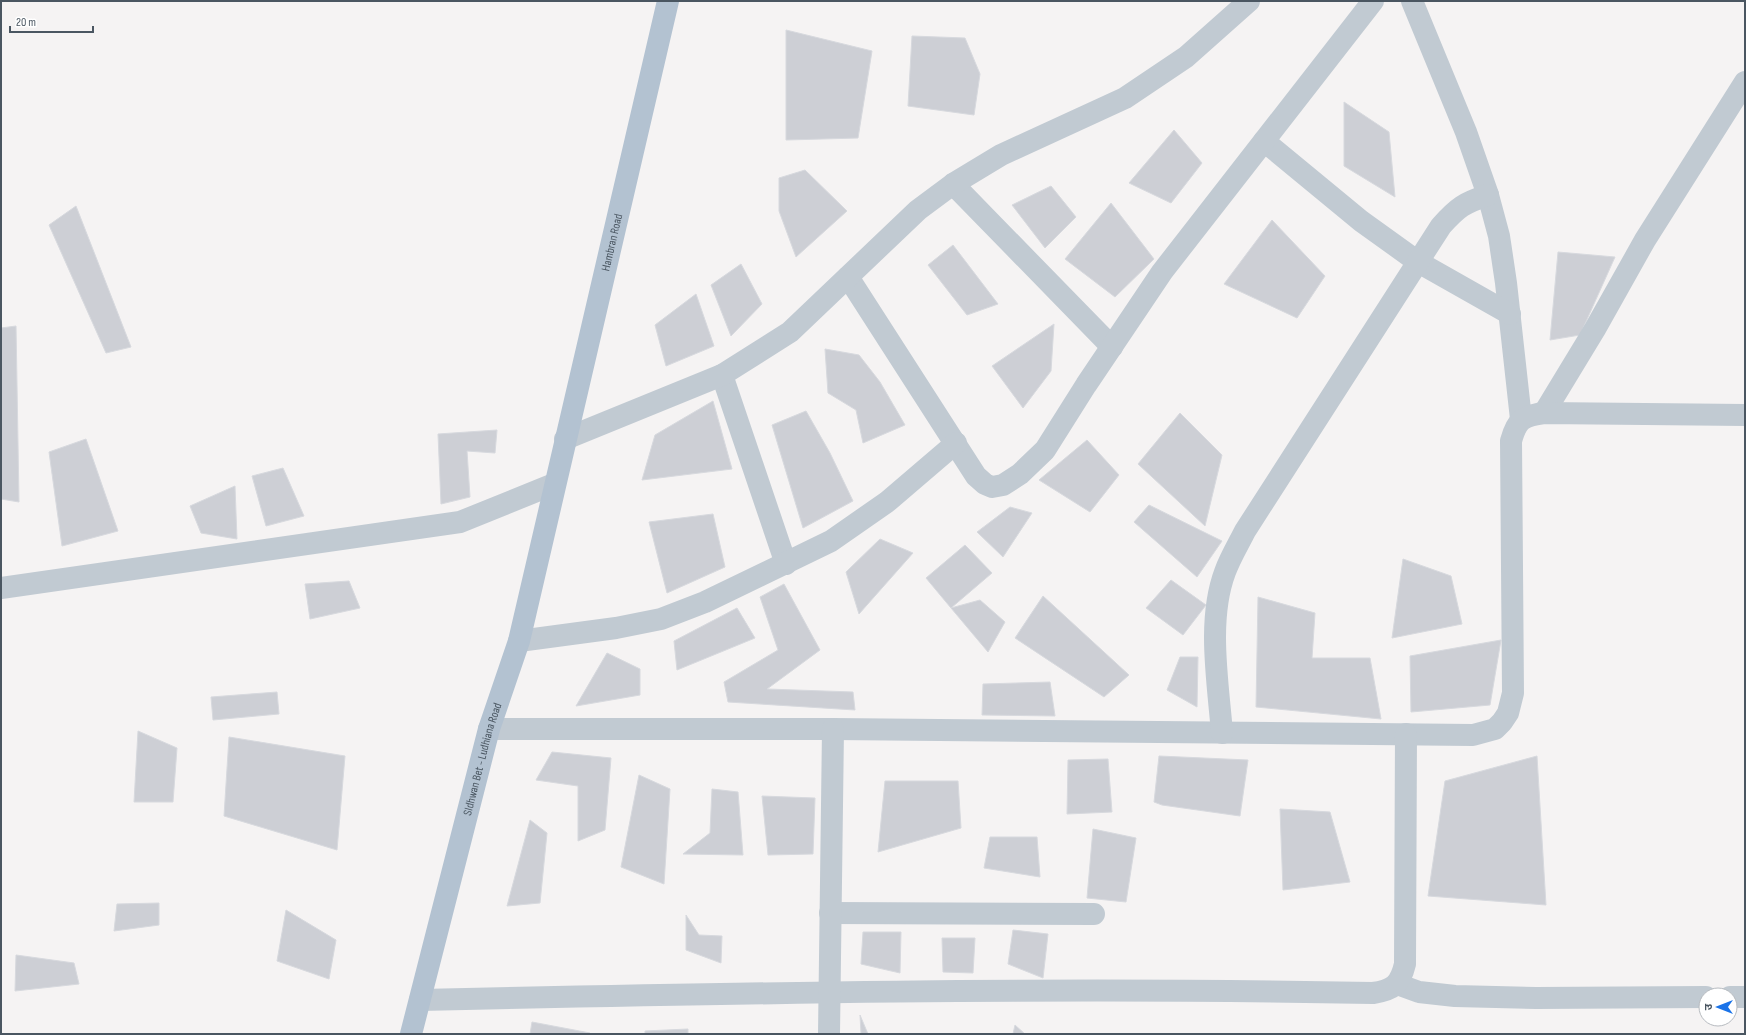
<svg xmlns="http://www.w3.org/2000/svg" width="1746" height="1035" font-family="'Sofia Sans Condensed','Noto Sans Devanagari',sans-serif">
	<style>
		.building { fill: #cdcfd5; stroke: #d7d9de }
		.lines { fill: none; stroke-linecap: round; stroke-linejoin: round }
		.minor { stroke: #c1cad2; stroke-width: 22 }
		.major { stroke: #b3c2d1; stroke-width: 22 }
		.labels { text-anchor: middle; stroke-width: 4; stroke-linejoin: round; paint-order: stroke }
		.street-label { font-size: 12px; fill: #4a5661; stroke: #fff }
	</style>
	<rect width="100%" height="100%" fill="#f5f3f3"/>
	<g class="building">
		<path d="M786 30 872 51 858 138 786 140Z"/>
		<path d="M912 36 965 38 980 74 974 115 908 106Z"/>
		<path d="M1344 102 1389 132 1395 197 1344 166Z"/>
		<path d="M1174 130 1202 163 1171 203 1129 183Z"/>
		<path d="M805 170 847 211 796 257 779 211V178Z"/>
		<path d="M1051 186 1076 217 1045 248 1012 205Z"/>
		<path d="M1111 203 1154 259 1115 297 1065 259Z"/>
		<path d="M76 206 131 347 106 353 49 225Z"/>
		<path d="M1272 220 1325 276 1297 318 1224 284Z"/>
		<path d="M953 245 998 304 967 315 928 265Z"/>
		<path d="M1558 252 1615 257 1580 335 1550 340Z"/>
		<path d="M741 264 762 304 731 336 711 285Z"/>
		<path d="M696 294 714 346 666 366 655 325Z"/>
		<path d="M1054 324 1051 371 1023 408 992 366Z"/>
		<path d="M16 326 19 502 1 499V328Z"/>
		<path d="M825 349 859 355 880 382 905 425 863 443 856 410 828 393Z"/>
		<path d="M713 401 732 469 642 480 655 435Z"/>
		<path d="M806 411 830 453 853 501 803 528 772 425Z"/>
		<path d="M1180 413 1222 455 1205 526 1138 464Z"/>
		<path d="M497 430 495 453 467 451 470 497 441 504 438 434Z"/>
		<path d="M86 439 118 531 62 546 49 452Z"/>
		<path d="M1087 440 1119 475 1090 512 1039 480Z"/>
		<path d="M283 468 304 516 266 526 252 476Z"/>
		<path d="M235 486 237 539 201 533 190 506Z"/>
		<path d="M1149 505 1222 541 1197 577 1134 522Z"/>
		<path d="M1010 507 1032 513 1003 557 977 532Z"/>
		<path d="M713 514 725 567 667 593 649 522Z"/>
		<path d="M880 539 913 553 859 614 846 572Z"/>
		<path d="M965 545 992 573 951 608 926 578Z"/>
		<path d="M1403 559 1451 576 1462 624 1392 638Z"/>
		<path d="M1171 580 1206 605 1183 635 1146 608Z"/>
		<path d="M349 581 360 608 310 619 305 584Z"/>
		<path d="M784 584 820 650 767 689 853 692 855 710 728 702 724 682 778 650 760 597Z"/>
		<path d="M1043 596 1129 675 1104 697 1015 638Z"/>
		<path d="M1258 597 1315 613 1312 658H1370L1381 719 1256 707Z"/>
		<path d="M980 600 1005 622 988 652 951 608Z"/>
		<path d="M737 608 755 638 677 670 674 641Z"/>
		<path d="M1501 640 1490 705 1411 712 1410 656Z"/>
		<path d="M607 653 640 669V695L576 706Z"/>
		<path d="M1180 657H1198L1197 707 1167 690Z"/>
		<path d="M1050 682 1055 716 982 715 983 684Z"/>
		<path d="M277 692 279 714 213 720 211 697Z"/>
		<path d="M138 731 177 748 173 802H134Z"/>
		<path d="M229 737 345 756 337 850 224 816Z"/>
		<path d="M552 752 611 758 605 830 578 841V786L536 780Z"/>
		<path d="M1159 756 1248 760 1240 816 1162 805 1154 802Z"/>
		<path d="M1537 756 1546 905 1428 896 1445 781Z"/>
		<path d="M1108 759 1112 812 1067 814 1068 760Z"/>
		<path d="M639 775 670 789 664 884 621 867Z"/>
		<path d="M885 781H958L961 828 878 852Z"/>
		<path d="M712 789 738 792 743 855 683 854 710 833Z"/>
		<path d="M762 796 815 798 813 854 768 855Z"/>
		<path d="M1280 809 1330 812 1350 882 1283 890Z"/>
		<path d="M530 820 547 833 540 903 507 906Z"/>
		<path d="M1093 829 1136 838 1126 902 1087 898Z"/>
		<path d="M990 837H1037L1040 877 984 868Z"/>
		<path d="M159 903V925L114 931 117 904Z"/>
		<path d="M286 910 336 940 329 979 277 961Z"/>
		<path d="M686 915 699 935 722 936 721 963 686 950Z"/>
		<path d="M1013 930 1048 934 1043 978 1008 964Z"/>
		<path d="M863 932H901L900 973 861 964Z"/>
		<path d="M942 938H975L973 973 943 972Z"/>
		<path d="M16 955 74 963 79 984 15 991Z"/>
		<path d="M860 1015 868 1034H861Z"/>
		<path d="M532 1022 590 1033V1034H530Z"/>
		<path d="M1015 1025 1025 1034H1013Z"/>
		<path d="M688 1029V1034H645V1031Z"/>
	</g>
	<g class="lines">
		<g class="minor">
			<path d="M1412 1 1466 132 1488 195 1499 236 1506 283 1521 419"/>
			<path d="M1264 141 1361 221 1418 262 1510 314"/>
			<path d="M953 184 1112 347"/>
			<path d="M848 277 976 476 985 484 992 487 1003 485 1020 474 1045 450 1086 385 1162 272 1373 1"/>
			<path d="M722 375 786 564"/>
			<path d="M1544 413 1595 329 1645 240 1745 82"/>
			<path d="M565 439 722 375 790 332 918 210 953 184 1001 155 1125 98 1186 57 1249 1"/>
			<path d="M1 588 460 522 554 484"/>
			<path d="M519 641 616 628 661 619 705 602 831 541 887 502 956 443"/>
			<path d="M489 729H833L1473 735 1495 729 1502 722 1508 713 1513 693 1511 441C1517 419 1523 416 1544 413L1745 415"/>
			<path d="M1222 733C1218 682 1207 620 1225 572 1230 558 1238 545 1245 531L1441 226C1458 207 1464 203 1488 195"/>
			<path d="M830 913 1094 914"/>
			<path d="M1397 984 1419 992 1455 996 1536 998 1706 997"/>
			<path d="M1730 997H1745"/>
			<path d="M420 1000C737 993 1055 987 1373 993 1393 990 1400 985 1405 964L1406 734"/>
			<path d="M829 1034 833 729"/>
		</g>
		<path class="major" id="s1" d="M411 1034 489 729 519 641 668 1"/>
	</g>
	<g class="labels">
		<g class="street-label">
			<text dy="4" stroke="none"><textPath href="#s1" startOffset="817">Hambran Road</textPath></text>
			<text dy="4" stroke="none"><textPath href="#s1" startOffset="284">SIdhwan Bet - Ludhiana Road</textPath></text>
		</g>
	</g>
	<rect width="1746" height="1035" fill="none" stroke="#4a5661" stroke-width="4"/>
	<g transform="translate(1718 1007) rotate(270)"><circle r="19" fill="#ffffff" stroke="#b7bbc0"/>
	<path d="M0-3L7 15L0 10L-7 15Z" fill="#1a73e8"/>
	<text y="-6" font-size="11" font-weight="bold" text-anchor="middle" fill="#4a5661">उ</text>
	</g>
	<path d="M10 26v6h83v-6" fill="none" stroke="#4a5661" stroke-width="2"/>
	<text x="16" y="26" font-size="12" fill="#4a5661" stroke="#ffffff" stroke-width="3" paint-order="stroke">20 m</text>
</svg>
